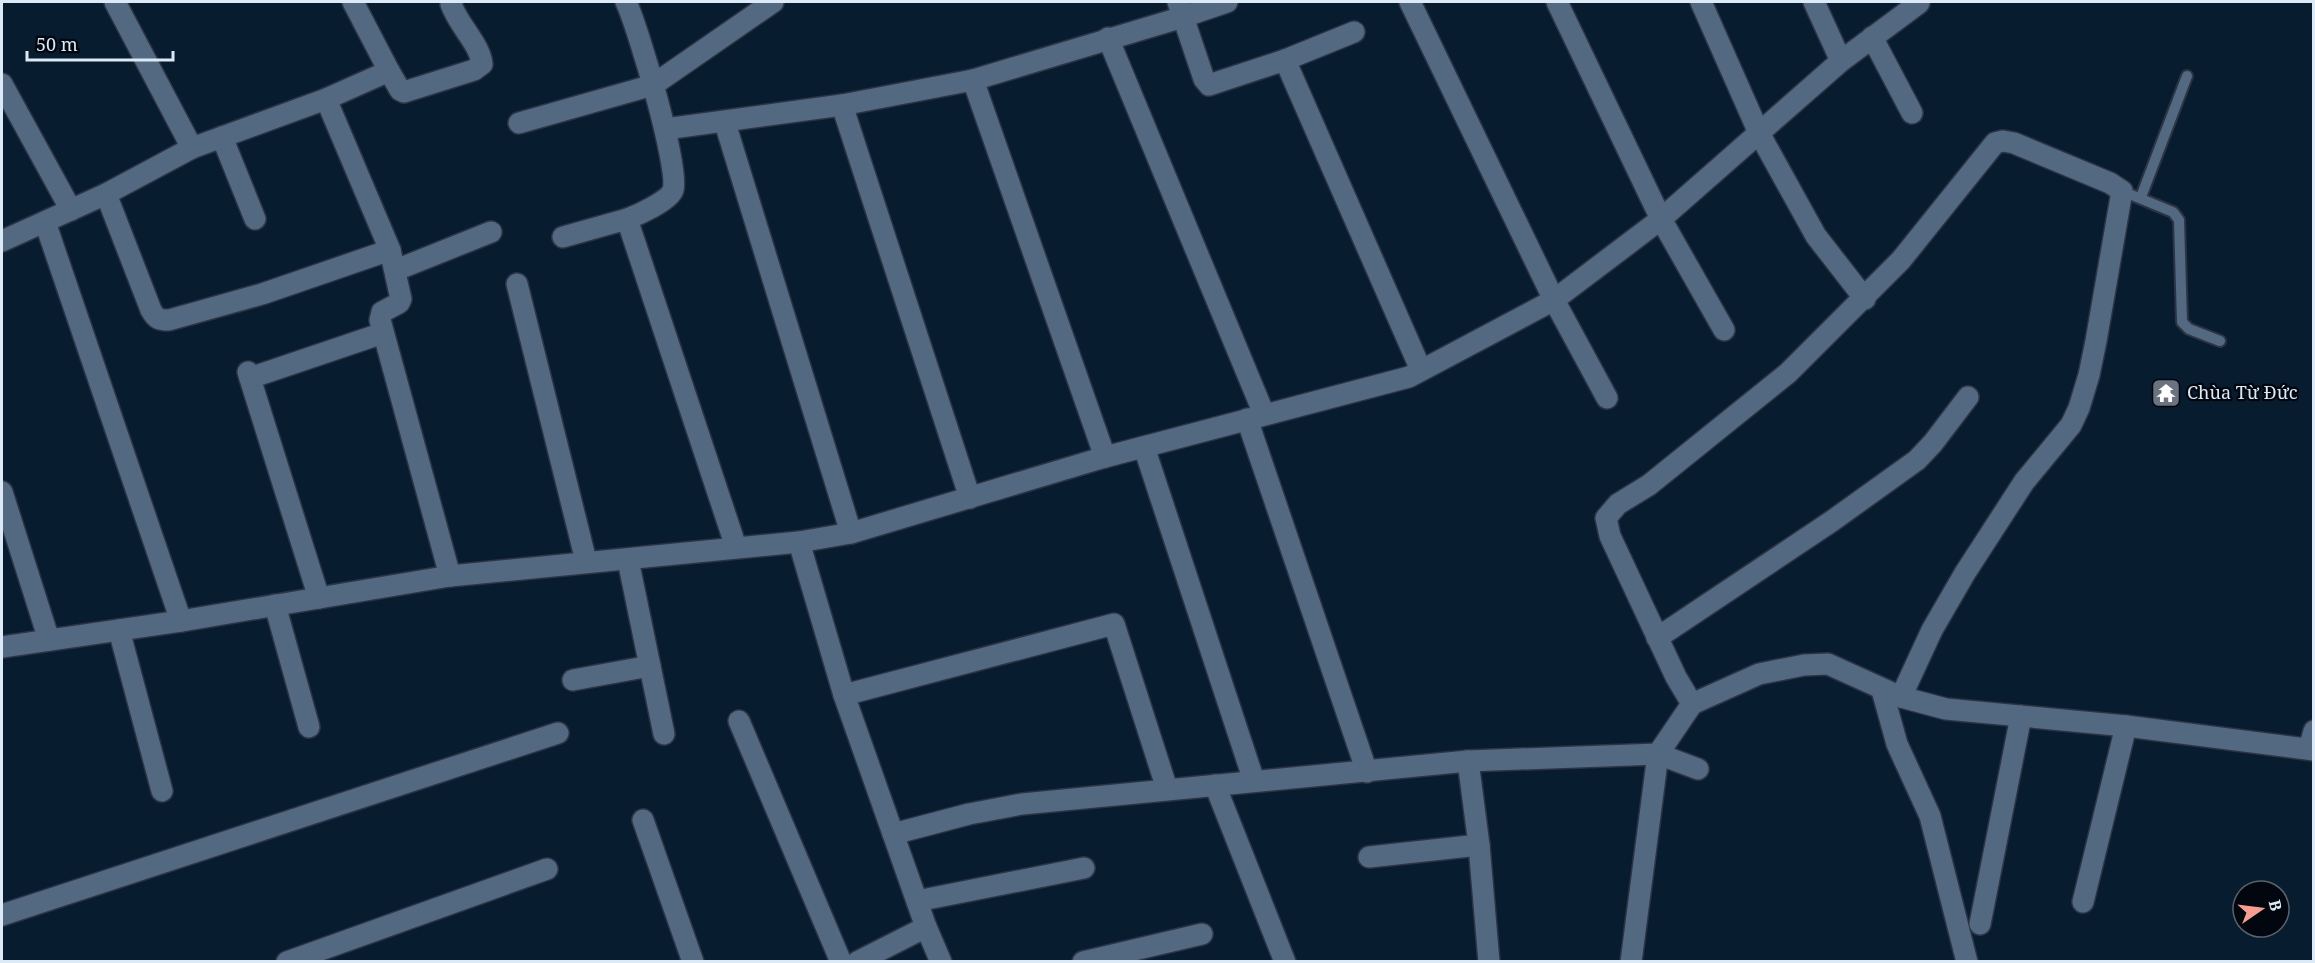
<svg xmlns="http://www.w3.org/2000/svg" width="2315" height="963" font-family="'Noto Serif',serif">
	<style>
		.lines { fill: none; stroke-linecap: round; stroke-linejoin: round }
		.lane-casing { stroke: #2c3344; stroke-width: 14 }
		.street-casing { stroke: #2c3344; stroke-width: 24 }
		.lane { stroke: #526981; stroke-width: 10 }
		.street { stroke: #526981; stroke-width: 21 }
		.labels { text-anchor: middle; stroke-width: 4.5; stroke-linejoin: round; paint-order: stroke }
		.poi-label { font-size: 18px; fill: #dce9f7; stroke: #02060e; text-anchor: start }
	</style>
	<rect width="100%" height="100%" fill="#081c30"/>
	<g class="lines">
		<g class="lane-casing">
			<g id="lane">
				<path d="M2122 191 2173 212 2179 220 2182 322 2189 329 2220 341"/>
				<path d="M2141 197 2187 76"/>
			</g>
		</g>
		<g class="street-casing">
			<g id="street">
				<path d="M115 2 192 148"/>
				<path d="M353 2 389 71"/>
				<path d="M626 2C638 27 680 169 673 190 669 201 638 215 627 219L736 547"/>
				<path d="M1178 2 1204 79 1209 85 1285 60 1354 32"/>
				<path d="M1410 2 1554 300 1607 398"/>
				<path d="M1557 2 1661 219 1724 330"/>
				<path d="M1701 2 1759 133 1816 236 1865 299"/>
				<path d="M1814 2 1841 61"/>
				<path d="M1872 37 1912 113"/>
				<path d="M1108 38 1264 414"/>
				<path d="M1285 60 1421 370"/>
				<path d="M973 80 1105 457"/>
				<path d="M2 84 71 210"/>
				<path d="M326 99 390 250 401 299 399 303 382 312 380 320 450 576"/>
				<path d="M842 105 970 498"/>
				<path d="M519 123 653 85 773 2"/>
				<path d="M725 123 851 533"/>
				<path d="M665 129 842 105 973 80 1183 17 1227 2"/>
				<path d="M222 137 255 219"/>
				<path d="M106 194 151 310C156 319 159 320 169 320L262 294 390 250"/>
				<path d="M45 222 181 621"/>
				<path d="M563 237 627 219"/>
				<path d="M2 241 106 194 192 148 326 99 389 71 400 90 404 92 474 70 482 64C480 44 458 25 451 4L452 2"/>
				<path d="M396 270 491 232"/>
				<path d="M517 284 586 561"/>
				<path d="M248 372 319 598"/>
				<path d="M250 378 383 333"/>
				<path d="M1247 419 1367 772"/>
				<path d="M1144 447 1254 781"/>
				<path d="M2 492 49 640"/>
				<path d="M799 542 844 695 926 927 941 962"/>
				<path d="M628 560 664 734"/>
				<path d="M275 605 309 727"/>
				<path d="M119 630 162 791"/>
				<path d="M1657 638 1832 521 1917 460 1933 443 1968 397"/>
				<path d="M2 647 181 621 450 576 799 542 851 533 1105 457 1409 377 1554 300 1661 219 1841 61 1919 3"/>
				<path d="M573 680 650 666"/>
				<path d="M1882 690 1897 744 1930 816 1967 962"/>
				<path d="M844 695 1114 624 1167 789"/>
				<path d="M1692 704 1759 674 1804 665 1828 664 1901 697 1946 709 2126 726 2314 750"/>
				<path d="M739 721 841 962"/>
				<path d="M2309 749 2314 731"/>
				<path d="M1468 761 1479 845 1489 962"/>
				<path d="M1215 785 1285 962"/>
				<path d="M643 820 693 962"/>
				<path d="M893 834 969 814 1022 804 1468 761 1658 754 1698 769"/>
				<path d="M1369 857 1479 845"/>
				<path d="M917 901 1084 868"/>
				<path d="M2083 902 2126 726"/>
				<path d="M2 915 558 733"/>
				<path d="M1980 924 2021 716"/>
				<path d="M287 962 547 869"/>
				<path d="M857 962 926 927"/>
				<path d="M1083 962 1202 934"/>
				<path d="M1631 962 1658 754 1692 704 1676 677 1610 536 1606 518 1618 504 1649 485 1788 373 1901 260 1995 143 2003 141 2014 143 2110 183 2122 191 2096 341 2089 375 2079 408 2071 425 2024 482 1965 573 1932 630 1901 697"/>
			</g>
		</g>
		<use href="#lane" class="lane"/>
		<use href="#street" class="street"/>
	</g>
	<defs>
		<g id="temple-square" transform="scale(1.5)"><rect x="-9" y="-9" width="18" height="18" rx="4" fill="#6b7280" stroke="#02060e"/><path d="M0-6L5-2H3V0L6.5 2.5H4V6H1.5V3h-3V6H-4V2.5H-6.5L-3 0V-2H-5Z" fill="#fff"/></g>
	</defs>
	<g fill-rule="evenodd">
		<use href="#temple-square" x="2166" y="393"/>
	</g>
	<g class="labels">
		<g class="poi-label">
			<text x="2187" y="399">Chùa Từ Đức</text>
		</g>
	</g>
	<rect width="2315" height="963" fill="none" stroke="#dce9f7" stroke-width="6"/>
	<g transform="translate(2261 909) rotate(76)"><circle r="28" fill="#02060e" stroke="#59616b" stroke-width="1.5"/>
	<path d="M0-4.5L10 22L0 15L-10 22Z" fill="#f59d90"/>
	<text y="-9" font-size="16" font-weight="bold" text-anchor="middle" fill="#dce9f7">B</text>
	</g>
	<path d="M27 51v9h146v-9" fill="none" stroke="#dce9f7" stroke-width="3"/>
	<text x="36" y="51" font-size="18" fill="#dce9f7" stroke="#02060e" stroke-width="4.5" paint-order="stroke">50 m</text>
</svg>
